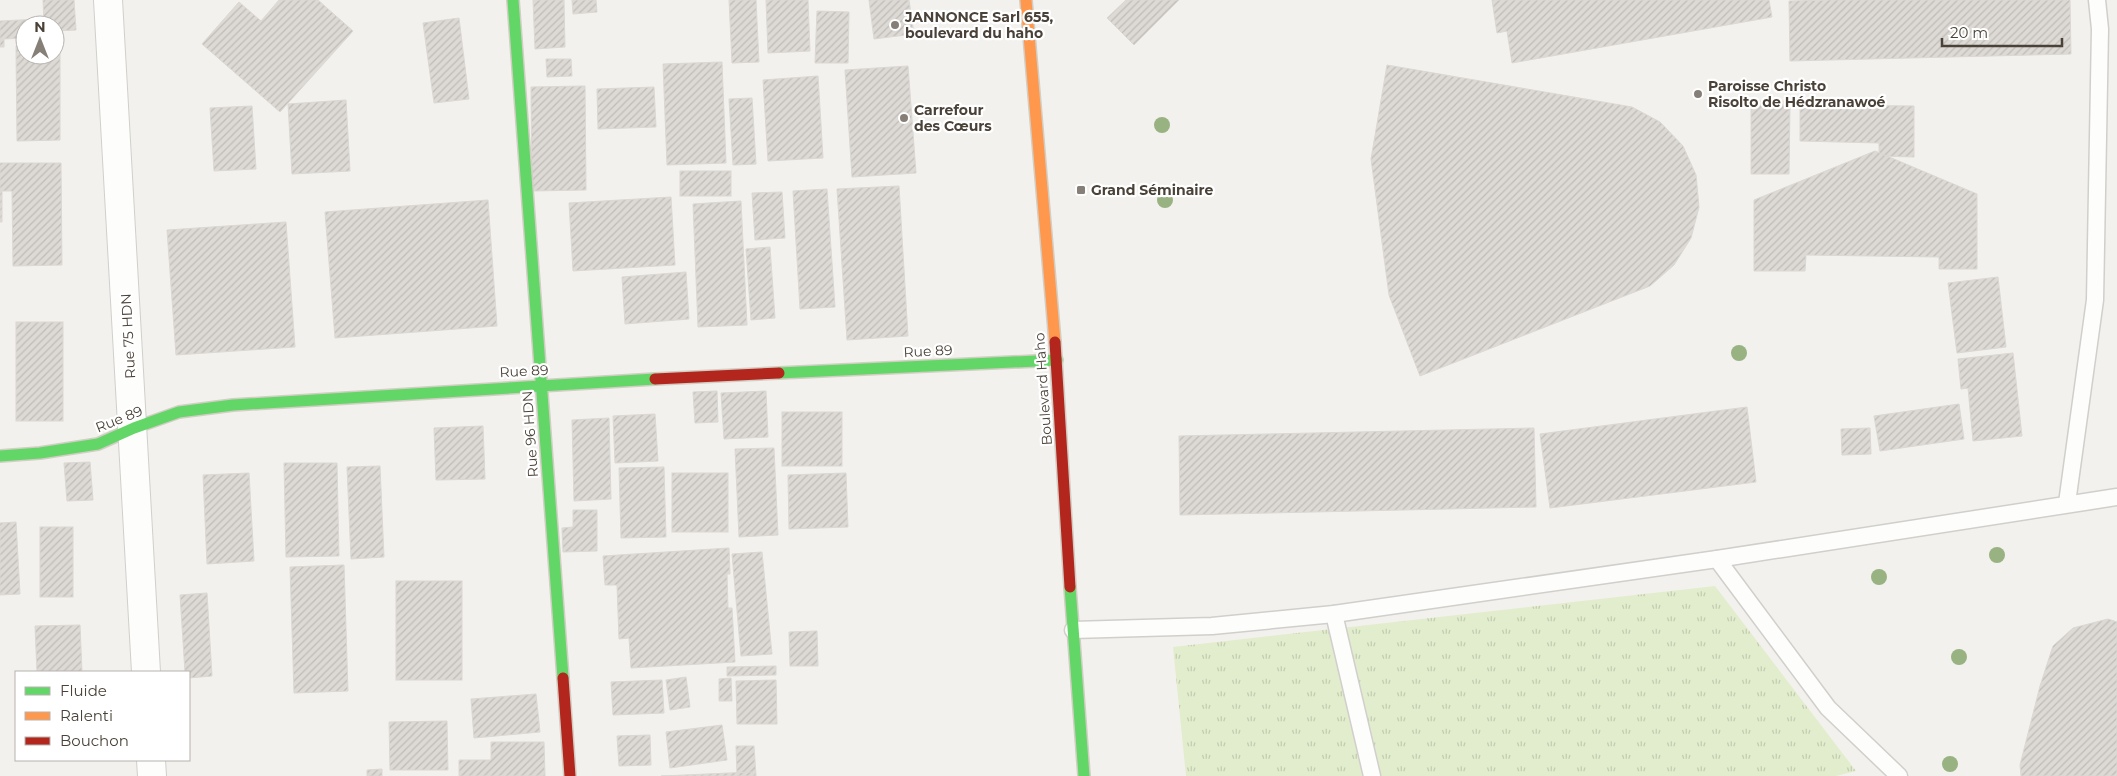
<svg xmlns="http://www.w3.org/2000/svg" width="2117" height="776" font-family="Montserrat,sans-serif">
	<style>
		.park { fill: url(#park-tufts) }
		.building { fill: url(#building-hatch); stroke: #dbd8d3 }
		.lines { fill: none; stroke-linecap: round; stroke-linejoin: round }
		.lane-casing { stroke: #d1cfcb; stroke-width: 19 }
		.street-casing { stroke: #d1cfcb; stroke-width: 30 }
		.fast-casing { stroke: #d2cec4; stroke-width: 14 }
		.slow-casing { stroke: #d2cec4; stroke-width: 14 }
		.jam-casing { stroke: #d2cec4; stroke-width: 14 }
		.lane { stroke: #fdfdfc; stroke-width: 16 }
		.street { stroke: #fdfdfc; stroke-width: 28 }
		.fast { stroke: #63d668; stroke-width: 11 }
		.slow { stroke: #ff974d; stroke-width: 11 }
		.jam { stroke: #b3261e; stroke-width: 11 }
		.tree { fill: #98b281 }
		.poi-dot { fill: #857f77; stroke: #fff; stroke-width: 2 }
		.labels { text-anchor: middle; stroke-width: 4.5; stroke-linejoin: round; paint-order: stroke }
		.poi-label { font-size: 14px; font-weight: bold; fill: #4a4238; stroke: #fff; text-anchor: start }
		.street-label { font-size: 14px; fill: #4a4238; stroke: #fff }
	</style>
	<defs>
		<pattern id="park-tufts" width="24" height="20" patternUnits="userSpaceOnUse" patternTransform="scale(1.25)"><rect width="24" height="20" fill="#e2edcd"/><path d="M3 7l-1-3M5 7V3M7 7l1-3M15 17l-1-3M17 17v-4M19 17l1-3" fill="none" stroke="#c3ccb1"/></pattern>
		<pattern id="building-hatch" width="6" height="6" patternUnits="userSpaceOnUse" patternTransform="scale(1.25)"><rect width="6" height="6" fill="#dddad5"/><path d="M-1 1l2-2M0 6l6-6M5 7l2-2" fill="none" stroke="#bfbcb8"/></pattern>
	</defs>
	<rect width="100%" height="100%" fill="#f3f1ed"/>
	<path class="park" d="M1715 586 1856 771 1836 776H1186L1173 647Z"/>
	<g class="building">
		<path d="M43 0H74L76 30 55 31V25H44Z"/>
		<path d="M279 0H318L353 31 280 112 202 44 239 2 261 21Z"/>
		<path d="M533 0H564L565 47 535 49Z"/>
		<path d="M572 0H596L597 12 573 14Z"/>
		<path d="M729 0H756L759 62 732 63Z"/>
		<path d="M766 0H808L810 51 768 53Z"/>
		<path d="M869 0H909L914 34 874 39Z"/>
		<path d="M1126 0H1179L1134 45 1107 18Z"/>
		<path d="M1492 0H1769L1772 17 1512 63 1507 31 1497 33Z"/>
		<path d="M1828 0H2070L2071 54 1790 61 1789 1Z"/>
		<path d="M817 11 849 12 848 63H815Z"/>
		<path d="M459 18 469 99 434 103 423 23Z"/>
		<path d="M41 19V25H25V38L4 39V47H0V21Z"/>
		<path d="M16 46H25V55H55V46H60V140L17 141Z"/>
		<path d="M546 59H571L572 76 547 77Z"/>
		<path d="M722 62 726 163 667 165 663 64Z"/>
		<path d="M1387 65 1632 107 1660 122 1683 146 1696 175 1699 207 1691 238 1674 265 1650 286 1420 376 1389 295 1371 159Z"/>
		<path d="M908 66 916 173 852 177 845 70Z"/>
		<path d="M818 76 823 158 768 161 763 80Z"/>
		<path d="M585 86 586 190 532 191 531 87Z"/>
		<path d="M654 87 656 127 598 129 597 89Z"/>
		<path d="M752 98 756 164 733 165 729 99Z"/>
		<path d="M346 100 350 171 292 174 288 104Z"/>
		<path d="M1751 101H1790L1789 174H1751Z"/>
		<path d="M1800 105 1914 106V157L1879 156V143L1800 141Z"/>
		<path d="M252 106 256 169 214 171 210 108Z"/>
		<path d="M1875 151 1977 194V269H1939V257L1806 255 1805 271H1754V200Z"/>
		<path d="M0 163H61L62 265 13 266 12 191H2V222H0Z"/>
		<rect x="680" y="171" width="51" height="25"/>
		<path d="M899 186 908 336 847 340 837 189Z"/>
		<path d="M827 189 835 307 800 309 793 191Z"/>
		<path d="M782 192 785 238 755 240 752 193Z"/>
		<path d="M671 197 675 265 573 271 569 203Z"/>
		<path d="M488 200 497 326 335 338 325 212Z"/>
		<path d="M741 201 747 325 698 327 693 204Z"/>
		<path d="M286 222 295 347 176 355 167 230Z"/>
		<path d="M770 247 775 318 751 320 746 249Z"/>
		<path d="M686 272 689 319 625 324 622 277Z"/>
		<path d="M1998 277 2006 347 1957 353 1948 283Z"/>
		<rect x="16" y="322" width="47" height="99"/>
		<path d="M2013 353 2022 436 1973 441 1968 388 1961 389 1958 359Z"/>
		<path d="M717 391 718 422 695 423 693 392Z"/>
		<path d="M766 391 768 437 724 439 721 393Z"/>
		<path d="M1959 404 1964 439 1880 451 1874 416Z"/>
		<path d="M1747 407 1756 482 1550 508 1540 434Z"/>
		<rect x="782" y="412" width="60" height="54"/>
		<path d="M655 414 658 461 615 463 613 416Z"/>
		<path d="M609 418 611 499 574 501 572 420Z"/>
		<path d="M483 426 485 479 436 480 434 428Z"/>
		<path d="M1534 428 1536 507 1180 515 1179 436Z"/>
		<path d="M1870 428 1871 454 1842 455 1841 429Z"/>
		<path d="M774 448 778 535 739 537 735 449Z"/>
		<path d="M90 462 93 500 67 501 64 463Z"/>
		<path d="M284 463H337L339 556 286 557Z"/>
		<path d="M380 466 384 557 351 559 347 467Z"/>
		<path d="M664 467 666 537 621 538 619 468Z"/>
		<path d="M249 473 254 561 207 564 203 475Z"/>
		<rect x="672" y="473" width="56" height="59"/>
		<path d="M846 473 848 527 789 529 788 475Z"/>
		<path d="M573 510H597V551L563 552 562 528 573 527Z"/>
		<path d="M16 522 20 594 0 595V523Z"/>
		<rect x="40" y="527" width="33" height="70"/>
		<path d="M729 548 730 574H727L728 608H732L735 662 631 668 629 638 619 639 617 585H605L603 556Z"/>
		<path d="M762 552 772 654 741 656 732 554Z"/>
		<path d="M344 565 348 691 294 693 290 567Z"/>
		<rect x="396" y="581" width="66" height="99"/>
		<path d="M207 593 212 676 189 678V672H185L180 595Z"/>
		<path d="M2108 619 2117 622V776H2021L2020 765 2040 686 2053 646 2073 628Z"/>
		<path d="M80 625 82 672H37L35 626Z"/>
		<path d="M817 631 818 666H790L789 632Z"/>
		<path d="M776 666V675L727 676V667Z"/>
		<path d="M686 677 690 707 670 710 666 680Z"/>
		<path d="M731 678 732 701H719V679Z"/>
		<path d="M662 680 664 713 613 715 611 682Z"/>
		<path d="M776 680 777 724H737L736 681Z"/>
		<path d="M536 694 540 732 474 738 471 699Z"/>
		<path d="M447 721 448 770H390L389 722Z"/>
		<path d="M722 725 727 760 670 768 666 732Z"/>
		<path d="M650 735 651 765 619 766 617 736Z"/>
		<path d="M491 742H544L545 776H459V760H491Z"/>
		<path d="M736 746H754L756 776H737Z"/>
		<path d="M382 769V776H367V770Z"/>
		<path d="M752 772 753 776H661Z"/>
	</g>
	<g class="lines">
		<g class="lane-casing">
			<g id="lane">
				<path d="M2067 503 2095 300 2100 29 2097 0"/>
				<path d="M1717 559 1828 708 1899 776"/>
				<path d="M1334 614 1372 776"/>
				<path d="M1073 630 1212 626 1334 614 1717 559 2117 497"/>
			</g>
		</g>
		<g class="street-casing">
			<g id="street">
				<path d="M108 0 146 672"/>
				<path d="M151 760 152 776"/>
			</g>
		</g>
		<g class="fast-casing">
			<g id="fast">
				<path d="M513 0 563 678"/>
				<path d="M779 373 1057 360"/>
				<path d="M0 456 40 453 98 444 134 428 179 412 233 405 655 379"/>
				<path d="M1070 587 1084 776"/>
			</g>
		</g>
		<g class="slow-casing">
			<path id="slow" d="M1026 0 1055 342"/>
		</g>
		<g class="jam-casing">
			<g id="jam">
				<path d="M1055 342 1070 587"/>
				<path d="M655 379 779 373"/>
				<path d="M563 678 570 776"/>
			</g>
		</g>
		<use href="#lane" class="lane"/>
		<use href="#street" class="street"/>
		<use href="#fast" class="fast"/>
		<use href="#slow" class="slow"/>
		<use href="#jam" class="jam"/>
	</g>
	<g class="tree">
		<circle cx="1162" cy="125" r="8"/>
		<circle cx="1165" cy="200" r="8"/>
		<circle cx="1739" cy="353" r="8"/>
		<circle cx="1997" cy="555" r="8"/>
		<circle cx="1879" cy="577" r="8"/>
		<circle cx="1959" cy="657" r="8"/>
		<circle cx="1950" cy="764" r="8"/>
	</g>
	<g class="poi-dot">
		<circle cx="895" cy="25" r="5"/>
		<circle cx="1698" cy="94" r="5"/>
		<circle cx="904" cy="118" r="5"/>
		<rect x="1076" y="185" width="10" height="10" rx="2.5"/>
	</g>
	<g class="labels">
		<g class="poi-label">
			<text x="905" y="22">JANNONCE Sarl 655,<tspan x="905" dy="16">boulevard du haho</tspan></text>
			<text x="1708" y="91">Paroisse Christo<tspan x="1708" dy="16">Risolto de Hédzranawoé</tspan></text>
			<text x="914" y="115">Carrefour<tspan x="914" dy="16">des Cœurs</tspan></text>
			<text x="1091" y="195">Grand Séminaire</text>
		</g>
		<g class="street-label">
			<text transform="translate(128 336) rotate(-93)" y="5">Rue 75 HDN</text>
			<text transform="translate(928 351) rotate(-3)" y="5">Rue 89</text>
			<text transform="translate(524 371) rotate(-3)" y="5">Rue 89</text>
			<text transform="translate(1043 389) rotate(-94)" y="5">Boulevard Haho</text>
			<text transform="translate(119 419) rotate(-22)" y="5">Rue 89</text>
			<text transform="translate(530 434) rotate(-94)" y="5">Rue 96 HDN</text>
		</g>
	</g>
	<rect x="15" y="671" width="175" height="90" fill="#ffffff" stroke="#b7b3af"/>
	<rect x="25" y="687" width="25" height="8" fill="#63d668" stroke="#b7b3af"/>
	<text x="60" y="696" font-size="15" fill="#4a4238">Fluide</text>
	<rect x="25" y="712" width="25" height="8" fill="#ff974d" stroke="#b7b3af"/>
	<text x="60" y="721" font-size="15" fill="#4a4238">Ralenti</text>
	<rect x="25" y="737" width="25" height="8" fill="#b3261e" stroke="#b7b3af"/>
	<text x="60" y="746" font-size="15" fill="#4a4238">Bouchon</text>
	<g transform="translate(40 40)"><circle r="24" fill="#ffffff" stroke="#b7b3af"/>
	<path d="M0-4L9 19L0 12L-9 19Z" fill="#857f77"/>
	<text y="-8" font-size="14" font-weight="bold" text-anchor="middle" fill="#4a4238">N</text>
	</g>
	<path d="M1942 38v8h120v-8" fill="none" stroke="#4a4238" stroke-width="2.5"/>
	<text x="1950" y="38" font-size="15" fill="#4a4238" stroke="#ffffff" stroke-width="4" paint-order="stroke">20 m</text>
</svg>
